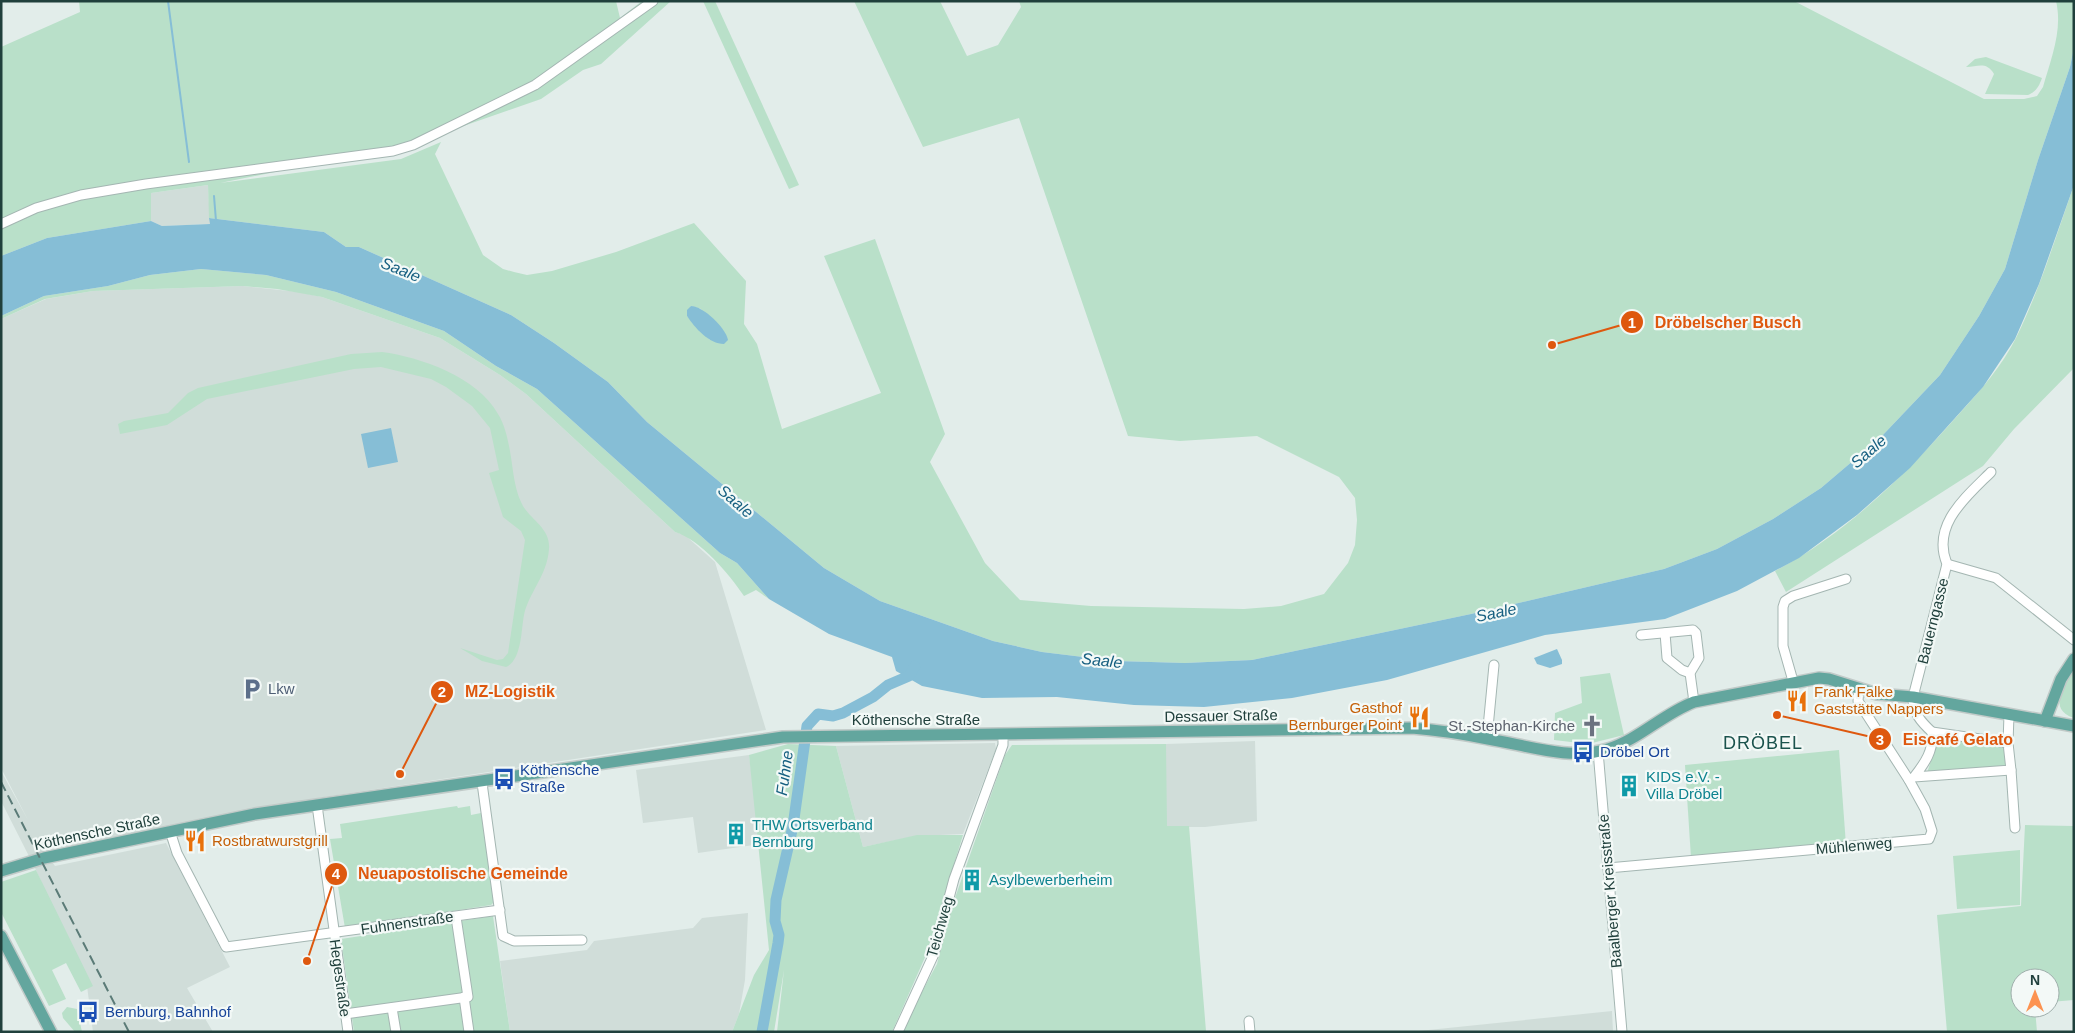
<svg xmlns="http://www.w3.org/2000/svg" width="2075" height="1033" font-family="Helvetica,sans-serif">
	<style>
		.built { fill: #d0ddd9 }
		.green { fill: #b9e0c9; fill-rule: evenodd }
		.water { fill: #86bed6 }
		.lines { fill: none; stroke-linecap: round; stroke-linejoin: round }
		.stream { stroke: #86bed6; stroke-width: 2 }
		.river { stroke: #86bed6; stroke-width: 11 }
		.minor-casing { stroke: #a4b6b2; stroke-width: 11 }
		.major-casing { stroke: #c1cac8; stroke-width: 14 }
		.minor { stroke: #fff; stroke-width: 9 }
		.major { stroke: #63a69e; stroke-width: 11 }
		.rail { stroke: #5b7b77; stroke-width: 2; stroke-dasharray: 10 5; stroke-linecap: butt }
		.labels { text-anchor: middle; stroke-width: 4.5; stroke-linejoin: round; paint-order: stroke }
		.street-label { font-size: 15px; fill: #20403c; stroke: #f3f9f7 }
		.service-label { font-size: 15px; fill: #4e5e75; stroke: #f3f9f7; text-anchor: start }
		.food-label { font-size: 15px; fill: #c56008; stroke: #f3f9f7; text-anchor: start }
		.worship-label { font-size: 15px; fill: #5b616d; stroke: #f3f9f7; text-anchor: end }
		.transit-label { font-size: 15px; fill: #164399; stroke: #f3f9f7; text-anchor: start }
		.culture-label { font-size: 15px; fill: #0d838f; stroke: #f3f9f7; text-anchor: start }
		.water-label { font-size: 16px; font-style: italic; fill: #165f80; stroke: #f3f9f7 }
		.quarter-label { font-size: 18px; letter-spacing: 1px; fill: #1b534d; stroke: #f3f9f7 }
		.leader { fill: none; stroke: #de580e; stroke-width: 2 }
		.callout-dot { fill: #de580e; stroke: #f3f9f7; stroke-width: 2 }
		.mark-label { font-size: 15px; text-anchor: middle; font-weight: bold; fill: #fff }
		.callout-label { font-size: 16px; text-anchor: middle; font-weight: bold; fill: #de580e; stroke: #f3f9f7; stroke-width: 4.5; stroke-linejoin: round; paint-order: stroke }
	</style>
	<rect width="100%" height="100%" fill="#e2edea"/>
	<g class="built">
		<path d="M208 185 210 224 162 226 151 221V193Z"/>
		<path d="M243 286 299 292 322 297 440 338 500 375 526 394 675 532 685 535 715 562 766 730 324 797 44 850 55 866 166 843 230 967 187 988 213 1032H93L87 986 36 870 1 801V771L28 820 1 768V319L46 299 93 291Z"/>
		<path d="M1255 741 1257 821 1205 827H1166V744Z"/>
		<path d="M995 743 996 749 963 834 916 836 863 847 836 746Z"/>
		<path d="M749 755 761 844 698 853 693 817 643 823 636 770Z"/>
		<path d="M748 913 745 980 739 1014 732 1032H510L500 961 587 950 594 941 693 928 702 918Z"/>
		<path d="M1612 1011 1613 1032H1409Z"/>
	</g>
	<g class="green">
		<path d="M79 1H616L620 18 642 1H671L601 64 583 70 541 99 409 145 220 183 401 159 441 142 435 154 483 255 503 269 514 272 527 275 552 271 616 252 694 223 746 281 744 324 757 344 782 429 881 393 824 256 875 239 945 434 930 462 985 563 1020 600 1091 606 1244 609 1281 606 1324 594 1348 563 1355 545 1357 520 1355 498 1339 477 1257 436 1180 441 1128 436 1019 118 923 147 854 1H940L967 56 998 45 1021 7 1019 1H1794L1984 99H2024L2037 96 2043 87C2051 59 2063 30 2056 1H2074V47L2070 67 2038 160 2005 269 1979 316 1940 375 1881 437 1821 488 1773 519 1717 549 1664 569 1471 614 1252 660 1185 663 1116 661 1042 652 993 641 880 601 824 568 647 422 608 382 554 343 511 315 359 247H346L324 232 209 218 208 185 151 193V221L47 238 1 256V47L80 12ZM691 306 701 309 710 340 687 316Z"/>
		<path d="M703 1H715L799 185 789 189Z"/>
		<path d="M1986 57 2042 78C2039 86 2037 91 2028 95L1985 94 1994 74C1986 61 1978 67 1966 67L1975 59Z"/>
		<path d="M2074 185V368L2014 429 1983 466 1786 592 1775 571C1847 533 1906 474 1959 414 1980 391 2002 366 2016 338 2040 289 2056 236 2074 185Z"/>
		<path d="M201 269 266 275 336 292 444 331 496 366 537 389 720 553 737 563 769 599 756 590 744 596C729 574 701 540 675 532L526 394 500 375 440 338 322 297 277 289 243 286 93 291 45 299 1 319V316L44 296 108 286 150 275Z"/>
		<path d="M382 352C420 357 478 377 498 414 504 423 507 436 509 446 513 464 513 485 521 502 528 519 551 527 549 549 547 576 529 592 524 615 521 630 522 660 506 667L482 661 460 648 497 660 503 659 508 653 525 540 521 531 503 517 489 473 499 470 490 428 472 406 446 387 431 379 381 367 354 369 207 399 167 425 120 434 118 424 124 421 168 413 188 393 198 388 351 354Z"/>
		<path d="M2074 670V718C2047 709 2064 686 2074 670Z"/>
		<path d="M1610 673 1624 735 1588 744 1554 740 1555 713 1582 703 1580 677Z"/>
		<path d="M1936 735 2002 745 2007 750V767L1927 773 1937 742Z"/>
		<path d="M788 744 836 746 863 847 917 835H963L926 955 892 1032H777L784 970 774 1032H732L754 975 769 950 749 755Z"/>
		<path d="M1166 744 1167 826H1189L1206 1031 900 1032 937 964 949 915 1005 755 1012 745Z"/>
		<path d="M1839 750 1846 845 1691 858 1685 765Z"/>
		<path d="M457 806 458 808 470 806 471 815 481 813 494 902 491 905 345 928 330 839 342 838 340 824Z"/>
		<path d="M2025 825 2074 826V1000L2050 1002V978H2020V1008H2035L2037 1032H1947L1937 915 2021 906Z"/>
		<path d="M2020 850V905L1957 909 1953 856Z"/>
		<path d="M36 870 93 986 81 992 66 963 52 970 66 999 49 1006 1 912V882Z"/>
		<path d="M493 916 510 1032H354L341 939Z"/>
		<path d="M67 1007 77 1009 82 1032H75L63 1018 62 1013Z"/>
	</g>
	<g class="water">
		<path d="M2074 47V185L2039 284 2015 339 1983 387 1910 468 1857 515 1799 558 1737 591 1665 619 1545 635 1387 680 1292 698 1204 707 1134 705 1057 697 982 698 922 686 896 671 892 657 829 634 769 599 737 563 720 553 537 389 496 366 444 331 336 292 266 275 201 269 150 275 108 286 44 296 1 316V256L47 238 151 221 162 226 210 224 209 218 324 232 346 247H359L511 315 554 343 608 382 647 422 824 568 880 601 993 641 1042 652 1116 661 1185 663 1252 660 1471 614 1664 569 1717 549 1773 519 1821 488 1881 437 1940 375 1979 316 2005 269 2038 160 2070 67Z"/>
		<path d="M691 306C703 306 726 328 728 340L724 344C709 344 695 328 687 316V310Z"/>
		<path d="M391 428 398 462 368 468 361 434Z"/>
		<path d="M1557 649 1562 660V664L1550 668 1537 664 1534 658Z"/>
	</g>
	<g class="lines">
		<g class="stream">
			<path d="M168 1 189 162"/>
			<path d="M214 196 216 221"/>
		</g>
		<path class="river" d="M762 1032 778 943 779 935 775 921 776 900 793 826 807 726 818 714 833 716 843 713 873 697 888 685 909 676 915 666"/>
		<g class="minor-casing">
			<g id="minor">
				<path d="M1 224 36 208 81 195 146 184 393 151 413 145 535 85 653 1"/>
				<path d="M1947 564 1996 578 2074 640"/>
				<path d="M1665 633 1667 658 1682 670 1690 673"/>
				<path d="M1641 635 1693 630 1696 633 1699 658 1690 673 1694 702"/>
				<path d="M1793 681 1783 646V607L1785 601 1793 596 1846 579"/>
				<path d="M1932 732C1921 722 1913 713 1913 697L1947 564C1931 525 1966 497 1991 472"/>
				<path d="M1487 738 1494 665"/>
				<path d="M2008 743 2009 715"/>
				<path d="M1598 751 1622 1032"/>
				<path d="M2011 770 2015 828"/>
				<path d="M1909 780 1914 777 2011 770 2008 743 1932 732C1934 750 1925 763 1914 777"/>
				<path d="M482 783 503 936 514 941 582 940"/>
				<path d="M317 805 348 1032"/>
				<path d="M170 831 177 853 226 947 500 910"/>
				<path d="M1608 868 1929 839 1932 831 1925 809 1909 780 1858 701 1859 689"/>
				<path d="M464 997 469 1032"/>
				<path d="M392 1008 396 1032"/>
				<path d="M345 1014 468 997 456 917"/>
				<path d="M1249 1021 1250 1032"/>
				<path d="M898 1032 934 954 954 879 1003 745V734"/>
			</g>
		</g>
		<g class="major-casing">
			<g id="major">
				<path d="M2045 721 2061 679 2074 659"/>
				<path d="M1 871 44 858 255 814 783 737 1412 728C1438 730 1463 734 1488 739 1526 745 1570 761 1608 749 1638 740 1663 714 1694 702L1819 678 1829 679 1877 694 1913 697 2074 726"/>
				<path d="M1 936 51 1032"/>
			</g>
		</g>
		<use href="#minor" class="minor"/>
		<use href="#major" class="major"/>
		<path class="rail" d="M1 782 129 1032"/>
	</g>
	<defs>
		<g id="parking-bare" transform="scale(1.725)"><path d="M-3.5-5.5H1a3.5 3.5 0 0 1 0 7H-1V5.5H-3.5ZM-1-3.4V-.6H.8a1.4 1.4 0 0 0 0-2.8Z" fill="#5c6f8a" stroke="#f3f9f7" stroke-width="2.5" paint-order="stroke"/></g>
		<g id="restaurant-bare" transform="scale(1.725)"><path d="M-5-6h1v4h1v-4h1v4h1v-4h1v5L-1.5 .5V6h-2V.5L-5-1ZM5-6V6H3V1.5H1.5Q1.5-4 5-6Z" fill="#e8710a" stroke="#f3f9f7" stroke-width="2.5" paint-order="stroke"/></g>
		<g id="church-bare" transform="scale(1.725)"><path d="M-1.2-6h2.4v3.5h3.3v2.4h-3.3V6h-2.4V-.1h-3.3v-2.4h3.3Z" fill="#6b7280" stroke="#f3f9f7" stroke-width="2.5" paint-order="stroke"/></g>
		<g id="bus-bare" transform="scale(1.725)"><path d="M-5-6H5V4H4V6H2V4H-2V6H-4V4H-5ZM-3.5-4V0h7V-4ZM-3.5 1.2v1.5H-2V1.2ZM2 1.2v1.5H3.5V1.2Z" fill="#1a4fb4" stroke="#f3f9f7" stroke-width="2.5" paint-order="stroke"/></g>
		<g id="building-bare" transform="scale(1.725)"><path d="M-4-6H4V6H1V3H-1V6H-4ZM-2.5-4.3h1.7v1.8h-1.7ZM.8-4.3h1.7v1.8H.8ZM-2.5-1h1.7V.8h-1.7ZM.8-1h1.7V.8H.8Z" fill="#0f9aa8" stroke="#f3f9f7" stroke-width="2.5" paint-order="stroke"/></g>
	</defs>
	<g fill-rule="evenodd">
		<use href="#parking-bare" x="252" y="689"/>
		<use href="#restaurant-bare" x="1797" y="701"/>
		<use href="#restaurant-bare" x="1419" y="717"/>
		<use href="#church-bare" x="1592" y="726"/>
		<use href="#bus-bare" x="1583" y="752"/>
		<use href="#bus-bare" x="504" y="779"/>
		<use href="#building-bare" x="1629" y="786"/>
		<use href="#building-bare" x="736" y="834"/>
		<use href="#restaurant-bare" x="195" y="841"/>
		<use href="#building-bare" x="972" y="880"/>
		<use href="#bus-bare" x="88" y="1012"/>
	</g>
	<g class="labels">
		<g class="street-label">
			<text transform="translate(1933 621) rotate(-76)" y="5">Bauerngasse</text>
			<text transform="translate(1221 716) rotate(-1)" y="5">Dessauer Straße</text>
			<text x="916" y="725">Köthensche Straße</text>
			<text transform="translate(97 832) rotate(-12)" y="5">Köthensche Straße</text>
			<text transform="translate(1854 846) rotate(-5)" y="5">Mühlenweg</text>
			<text transform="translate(1610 891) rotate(-95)" y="5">Baalberger Kreisstraße</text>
			<text transform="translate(407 923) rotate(-8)" y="5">Fuhnenstraße</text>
			<text transform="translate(940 927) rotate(-74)" y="5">Teichweg</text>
			<text transform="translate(340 978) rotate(82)" y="5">Hegestraße</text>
		</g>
		<g class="service-label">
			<text x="268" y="694">Lkw</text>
		</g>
		<g class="food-label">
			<text x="1814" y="697">Frank Falke<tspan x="1814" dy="17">Gaststätte Nappers</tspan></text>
			<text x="1402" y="713" text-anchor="end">Gasthof<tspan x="1402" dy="17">Bernburger Point</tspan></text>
			<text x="212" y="846">Rostbratwurstgrill</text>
		</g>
		<g class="worship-label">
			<text x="1575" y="731">St.-Stephan-Kirche</text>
		</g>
		<g class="transit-label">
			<text x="1600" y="757">Dröbel Ort</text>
			<text x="520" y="775">Köthensche<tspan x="520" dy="17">Straße</tspan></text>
			<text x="105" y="1017">Bernburg, Bahnhof</text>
		</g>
		<g class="culture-label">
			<text x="1646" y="782">KIDS e.V. -<tspan x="1646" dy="17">Villa Dröbel</tspan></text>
			<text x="752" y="830">THW Ortsverband<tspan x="752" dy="17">Bernburg</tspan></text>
			<text x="989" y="885">Asylbewerberheim</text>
		</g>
		<g class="water-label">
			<text transform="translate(401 269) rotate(22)" y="6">Saale</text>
			<text transform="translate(1868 451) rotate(-41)" y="6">Saale</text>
			<text transform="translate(736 501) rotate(41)" y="6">Saale</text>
			<text transform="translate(1496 612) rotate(-12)" y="6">Saale</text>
			<text transform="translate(1102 660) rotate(6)" y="6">Saale</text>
			<text transform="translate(784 773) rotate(-82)" y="6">Fuhne</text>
		</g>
		<g class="quarter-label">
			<text x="1763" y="749">DRÖBEL</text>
		</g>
	</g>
	<path class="leader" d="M1552 345L1632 322M400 774L442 692M1777 715L1880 739M307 961L336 874"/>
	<g class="callout-dot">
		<circle cx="1552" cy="345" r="5"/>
		<circle cx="400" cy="774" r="5"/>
		<circle cx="1777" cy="715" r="5"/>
		<circle cx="307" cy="961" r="5"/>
		<circle cx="1632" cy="322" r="12"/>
		<circle cx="442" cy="692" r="12"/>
		<circle cx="1880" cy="739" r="12"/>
		<circle cx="336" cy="874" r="12"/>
	</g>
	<g class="mark-label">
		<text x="1632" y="328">1</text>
		<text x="442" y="697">2</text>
		<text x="1880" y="745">3</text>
		<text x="336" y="879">4</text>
	</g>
	<g class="callout-label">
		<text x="1728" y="328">Dröbelscher Busch</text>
		<text x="510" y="697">MZ-Logistik</text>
		<text x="1958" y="745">Eiscafé Gelato</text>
		<text x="463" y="879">Neuapostolische Gemeinde</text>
	</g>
	<rect width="2075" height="1033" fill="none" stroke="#20403c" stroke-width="5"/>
	<g transform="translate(2035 993)"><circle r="24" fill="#f3f9f7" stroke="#9fafac"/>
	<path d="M0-4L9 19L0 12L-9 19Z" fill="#fc9351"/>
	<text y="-8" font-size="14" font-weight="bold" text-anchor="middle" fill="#20403c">N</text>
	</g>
</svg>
